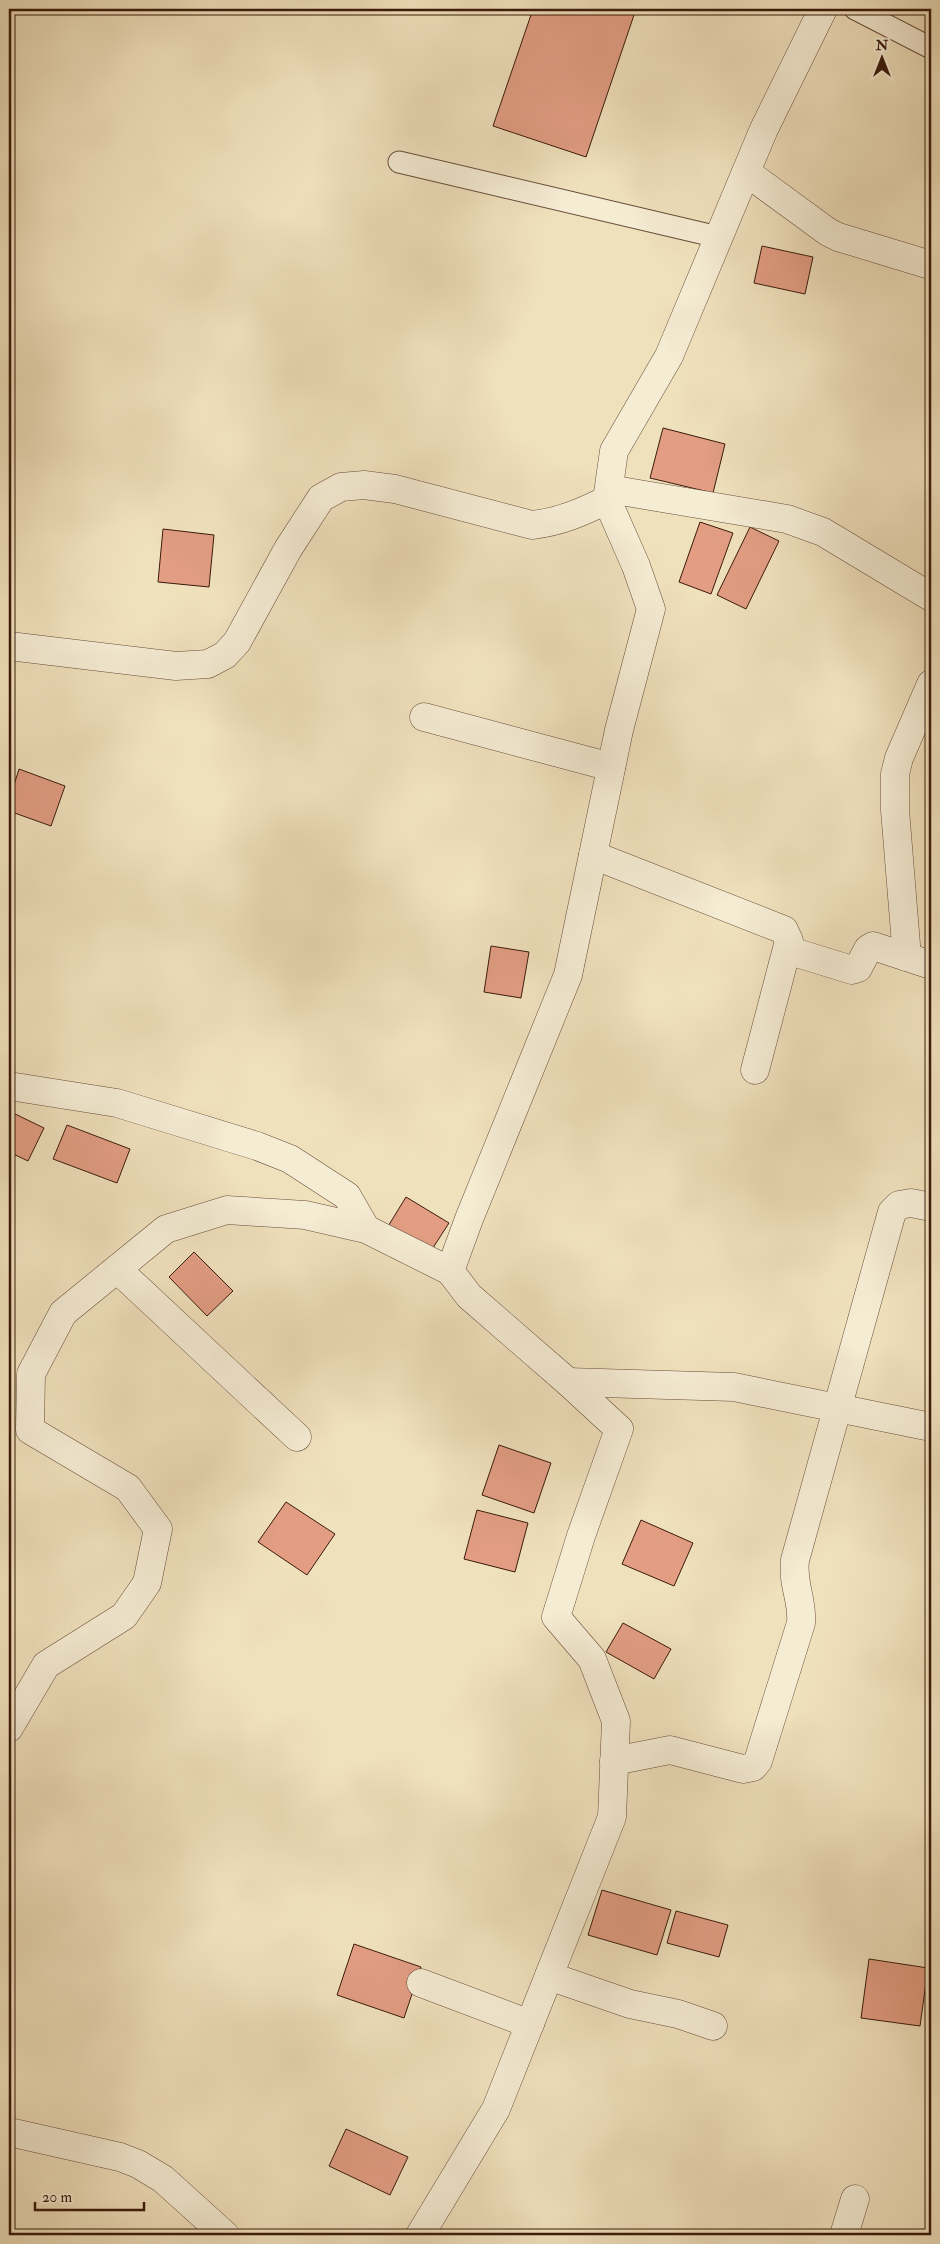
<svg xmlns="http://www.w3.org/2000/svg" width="940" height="2244" font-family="'IM FELL Double Pica',serif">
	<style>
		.building { fill: #e29d83; stroke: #3a1a0b }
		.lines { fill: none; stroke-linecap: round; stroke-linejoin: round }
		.lane-casing { stroke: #684c38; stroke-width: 23 }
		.street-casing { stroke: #684c38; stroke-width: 29 }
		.lane { stroke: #f5ecd4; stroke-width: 21 }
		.street { stroke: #f5ecd4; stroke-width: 28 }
	</style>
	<rect width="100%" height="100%" fill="#f0e1bd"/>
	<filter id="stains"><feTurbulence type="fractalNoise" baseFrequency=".004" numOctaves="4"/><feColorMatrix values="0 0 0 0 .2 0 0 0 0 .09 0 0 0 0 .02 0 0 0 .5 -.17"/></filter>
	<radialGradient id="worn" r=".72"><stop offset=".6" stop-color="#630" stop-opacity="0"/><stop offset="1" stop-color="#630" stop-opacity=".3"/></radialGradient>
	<g class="building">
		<path d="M533 9H636L586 157 493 126Z"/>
		<path d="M762 246 813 257 805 294 754 283Z"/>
		<path d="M663 428 725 444 713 493 650 478Z"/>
		<path d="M700 522 733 533 711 594 679 582Z"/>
		<path d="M750 527 779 541 746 609 717 595Z"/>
		<path d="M163 529 214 535 209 587 158 582Z"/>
		<path d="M19 769 65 786 51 826 9 811V801Z"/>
		<path d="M491 946 529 952 521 998 484 992Z"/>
		<path d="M9 1111 44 1128 28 1161 9 1152Z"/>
		<path d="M67 1125 130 1149 117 1183 53 1159Z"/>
		<path d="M406 1197 449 1223 429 1254 387 1228Z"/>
		<path d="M194 1252 233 1291 207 1316 169 1277Z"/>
		<path d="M499 1445 551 1463 534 1513 482 1495Z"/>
		<path d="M286 1502 335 1534 307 1575 258 1542Z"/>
		<path d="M477 1510 528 1523 515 1572 464 1559Z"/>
		<path d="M641 1520 693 1543 674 1586 622 1564Z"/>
		<path d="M623 1623 671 1649 654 1679 606 1652Z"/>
		<path d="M602 1890 671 1910 657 1955 588 1935Z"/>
		<path d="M676 1911 728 1925 719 1957 667 1943Z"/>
		<path d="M354 1944 421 1967 404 2018 337 1995Z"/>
		<path d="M869 1959 928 1968 920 2026 861 2018Z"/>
		<path d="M346 2129 408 2157 390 2195 329 2166Z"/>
	</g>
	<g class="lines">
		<g class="lane-casing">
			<g id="lane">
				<path d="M855 9 931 48"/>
				<path d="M399 162 718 237"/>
			</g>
		</g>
		<g class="street-casing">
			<g id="street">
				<path d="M746 172 828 232 838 237 927 264"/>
				<path d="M609 489 787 519 823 532 931 597"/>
				<path d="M9 646 176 666 208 664 225 655 237 642 288 549 321 498 341 487 364 485 395 489 532 525C560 522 582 512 607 500"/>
				<path d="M424 717 611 767"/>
				<path d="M593 855 784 930 789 941 755 1070"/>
				<path d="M787 950 852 970 858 968 868 949 873 946 931 965"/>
				<path d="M907 957 895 810V774L899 758 931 684"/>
				<path d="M9 1086 117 1103 257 1146 290 1159 347 1196 366 1229"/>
				<path d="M117 1269 297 1437"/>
				<path d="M568 1382 734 1387 931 1427"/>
				<path d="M9 1728 46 1665 124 1616 147 1583 158 1529 128 1488 30 1430 31 1374 63 1313 166 1229 227 1210 305 1215 366 1229 450 1271"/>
				<path d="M614 1761 670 1750 743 1769 753 1767 758 1761 801 1623C803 1600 792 1585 795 1560L892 1212 899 1205 911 1203 931 1207"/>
				<path d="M549 1976 630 2004 678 2014 713 2026"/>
				<path d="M421 1983 530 2024"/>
				<path d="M9 2132 120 2157 138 2164 163 2179 225 2235"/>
				<path d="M420 2235 496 2109 612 1817 616 1721 592 1659 556 1617 581 1536 619 1429 568 1382 469 1296 450 1271 469 1219 568 975 619 730 651 609 636 566 607 500 614 451 669 356 764 129 823 9"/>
				<path d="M844 2235 855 2199"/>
			</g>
		</g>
		<use href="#lane" class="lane"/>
		<use href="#street" class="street"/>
	</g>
	<rect width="940" height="2244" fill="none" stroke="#f0e1bd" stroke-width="30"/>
	<rect x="10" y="10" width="920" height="2224" fill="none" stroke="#3a1a0b" stroke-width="2.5"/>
	<rect x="15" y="15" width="910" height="2214" fill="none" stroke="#3a1a0b"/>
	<g transform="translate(882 58)" stroke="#f5ecd4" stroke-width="4" paint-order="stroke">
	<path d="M0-4L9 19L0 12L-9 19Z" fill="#3a1a0b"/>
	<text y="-8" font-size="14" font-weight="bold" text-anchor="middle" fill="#3a1a0b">N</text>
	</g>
	<path d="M35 2202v8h109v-8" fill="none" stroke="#3a1a0b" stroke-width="2.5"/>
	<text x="42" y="2202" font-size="15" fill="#3a1a0b" stroke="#f5ecd4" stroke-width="4" paint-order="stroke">20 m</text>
	<rect width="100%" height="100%" filter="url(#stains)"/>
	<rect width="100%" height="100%" fill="url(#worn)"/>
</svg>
